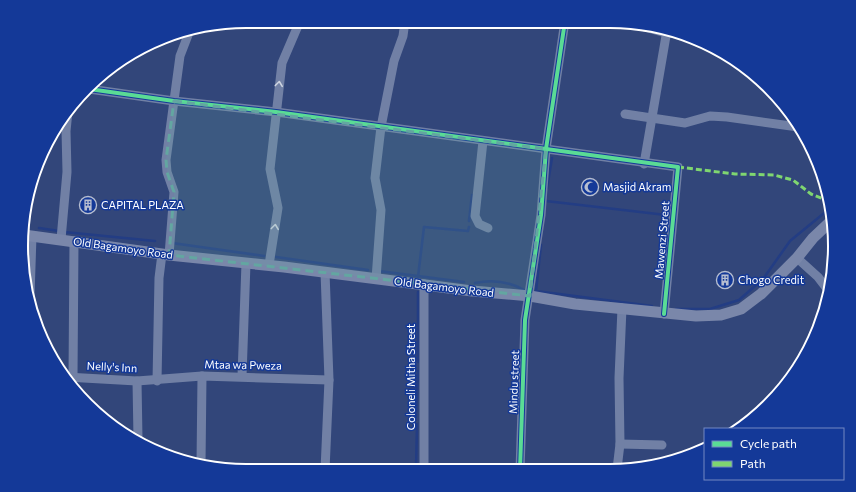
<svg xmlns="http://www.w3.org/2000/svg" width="856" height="492" font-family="Commissioner,sans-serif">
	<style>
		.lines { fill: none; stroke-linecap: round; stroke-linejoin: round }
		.stream { stroke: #233d84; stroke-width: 2.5 }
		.minor { stroke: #7180a5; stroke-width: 9 }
		.major { stroke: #7a87aa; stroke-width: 11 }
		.quiet { stroke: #7fd670; stroke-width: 3; stroke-dasharray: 6 3; stroke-linecap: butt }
		.cycleway-casing { stroke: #143998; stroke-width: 6 }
		.cycleway { stroke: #5adb95; stroke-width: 4 }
		.oneway { stroke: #cdd3e0 }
		.marked { fill: #63a6a1; fill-opacity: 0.2; stroke: #63a6a1; stroke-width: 3; stroke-dasharray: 8 5; stroke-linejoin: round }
		.labels { text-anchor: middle; stroke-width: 3; stroke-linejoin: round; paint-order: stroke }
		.poi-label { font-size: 11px; fill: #fff; stroke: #143998; text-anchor: start }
		.street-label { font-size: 11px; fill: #fff; stroke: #143998 }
		.rim { fill: none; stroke: #fff; stroke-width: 2 }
	</style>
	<rect width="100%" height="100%" fill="#32467a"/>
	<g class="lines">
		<g class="stream">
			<path d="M547 188 552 158"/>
			<path d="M546 201 666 215"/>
			<path d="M469 221 472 195"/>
			<path d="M25 226 29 227"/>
			<path d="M39 228 59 231"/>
			<path d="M64 232 155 241"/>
			<path d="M172 243 264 256"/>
			<path d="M541 245 536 291 652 306"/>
			<path d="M276 257 368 270"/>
			<path d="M379 271 464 282"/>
			<path d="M418 277 424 227 468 231 469 227"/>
			<path d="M475 283C493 279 508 281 524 290"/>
			<path d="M676 309H710L739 300 763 279 790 241 829 209"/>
			<path d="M418 362V292"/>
			<path d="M416 417 418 371"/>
			<path d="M416 470 417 424"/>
		</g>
		<g class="minor">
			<path d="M623 21 666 33 685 34"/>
			<path d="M89 89 174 101 276 112 678 167 664 314"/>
			<path d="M625 114 685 123 710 116 727 117 798 127"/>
			<path d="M483 141 475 216 479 224 488 228"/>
			<path d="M644 164 667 30"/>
			<path d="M61 239 67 172 66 131 68 111"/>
			<path d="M169 255 174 192 167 172 166 160 180 56 190 30"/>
			<path d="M797 258 818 277 828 290"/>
			<path d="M269 265 278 208 270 169 282 63 300 21"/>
			<path d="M376 279 381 210 375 178 381 127 394 61 403 36 405 21"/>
			<path d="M424 284V470"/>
			<path d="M30 296 32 236"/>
			<path d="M242 376 246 263"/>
			<path d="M66 377 137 381 202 376 329 380"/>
			<path d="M73 377 74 241"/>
			<path d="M137 381 138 439 140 444"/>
			<path d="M157 381 159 278 162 254"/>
			<path d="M620 444 662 445"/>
			<path d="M201 464 202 376"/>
			<path d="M617 469 620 444 619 378 622 308"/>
			<path d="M325 470 329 380 325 272"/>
			<path d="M520 470 525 320 541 215 546 149 565 21"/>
		</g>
		<path class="major" d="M24 235 169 255 284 267 472 291 530 296 575 304 696 316 721 315 741 309 761 294 797 258 813 238 830 222"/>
		<path class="quiet" d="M678 167 735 174 774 175 793 180 811 194 828 201"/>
		<g class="cycleway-casing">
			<g id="cycleway">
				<path d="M89 89 174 101 276 112 678 167 664 314"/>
				<path d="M520 470 525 320 541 215 546 149 565 21"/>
			</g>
		</g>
		<use href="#cycleway" class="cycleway"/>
	</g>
	<defs><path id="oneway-chevron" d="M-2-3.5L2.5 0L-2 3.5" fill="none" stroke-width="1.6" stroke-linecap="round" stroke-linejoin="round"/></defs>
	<g class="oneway">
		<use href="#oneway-chevron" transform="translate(279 84) rotate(-83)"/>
		<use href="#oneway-chevron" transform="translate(275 227) rotate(-83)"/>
	</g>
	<path class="marked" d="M174 101 546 149 530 296 169 255 174 192 167 172 166 160Z"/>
	<defs>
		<g id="mosque-ring" transform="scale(0.9)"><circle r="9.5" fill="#143998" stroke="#b7bed0" stroke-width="1.5"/><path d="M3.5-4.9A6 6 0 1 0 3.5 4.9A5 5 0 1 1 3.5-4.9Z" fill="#b7bed0"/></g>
		<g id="building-ring" transform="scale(0.9)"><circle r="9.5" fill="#143998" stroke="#b7bed0" stroke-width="1.5"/><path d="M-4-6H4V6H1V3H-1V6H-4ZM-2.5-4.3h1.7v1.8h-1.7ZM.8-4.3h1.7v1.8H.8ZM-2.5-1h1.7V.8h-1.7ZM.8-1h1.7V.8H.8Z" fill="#b7bed0"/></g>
	</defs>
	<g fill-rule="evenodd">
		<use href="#mosque-ring" x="590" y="187"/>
		<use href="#building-ring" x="88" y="205"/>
		<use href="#building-ring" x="725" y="280"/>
	</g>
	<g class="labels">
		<g class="poi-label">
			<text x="603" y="191">Masjid Akram</text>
			<text x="101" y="209">CAPITAL PLAZA</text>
			<text x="738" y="284">Chogo Credit</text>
		</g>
		<g class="street-label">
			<text transform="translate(662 240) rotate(-85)" y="4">Mawenzi Street</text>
			<text transform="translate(123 248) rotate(8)" y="4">Old Bagamoyo Road</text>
			<text transform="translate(444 287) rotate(7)" y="4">Old Bagamoyo Road</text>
			<text transform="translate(243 365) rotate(1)" y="4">Mtaa wa Pweza</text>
			<text transform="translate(112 367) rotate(3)" y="4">Nelly's Inn</text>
			<text transform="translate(411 377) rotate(-90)" y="4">Coloneli Mitha Street</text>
			<text transform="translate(514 382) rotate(-88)" y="4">Mindu street</text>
		</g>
	</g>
	<path d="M0 0H856V492H0ZM246 28H610A218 218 0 0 1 828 246V246A218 218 0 0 1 610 464H246A218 218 0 0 1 28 246V246A218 218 0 0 1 246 28Z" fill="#143998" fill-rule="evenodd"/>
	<path class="rim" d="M246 28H610A218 218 0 0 1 828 246V246A218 218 0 0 1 610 464H246A218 218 0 0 1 28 246V246A218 218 0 0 1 246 28Z"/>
	<rect x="704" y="428" width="140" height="52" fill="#143998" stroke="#7288c1"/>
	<rect x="712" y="441" width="20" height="6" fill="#5adb95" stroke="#7288c1"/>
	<text x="740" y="448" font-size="12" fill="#ffffff">Cycle path</text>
	<rect x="712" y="461" width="20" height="6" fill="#7fd670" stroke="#7288c1"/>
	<text x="740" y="468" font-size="12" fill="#ffffff">Path</text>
</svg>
